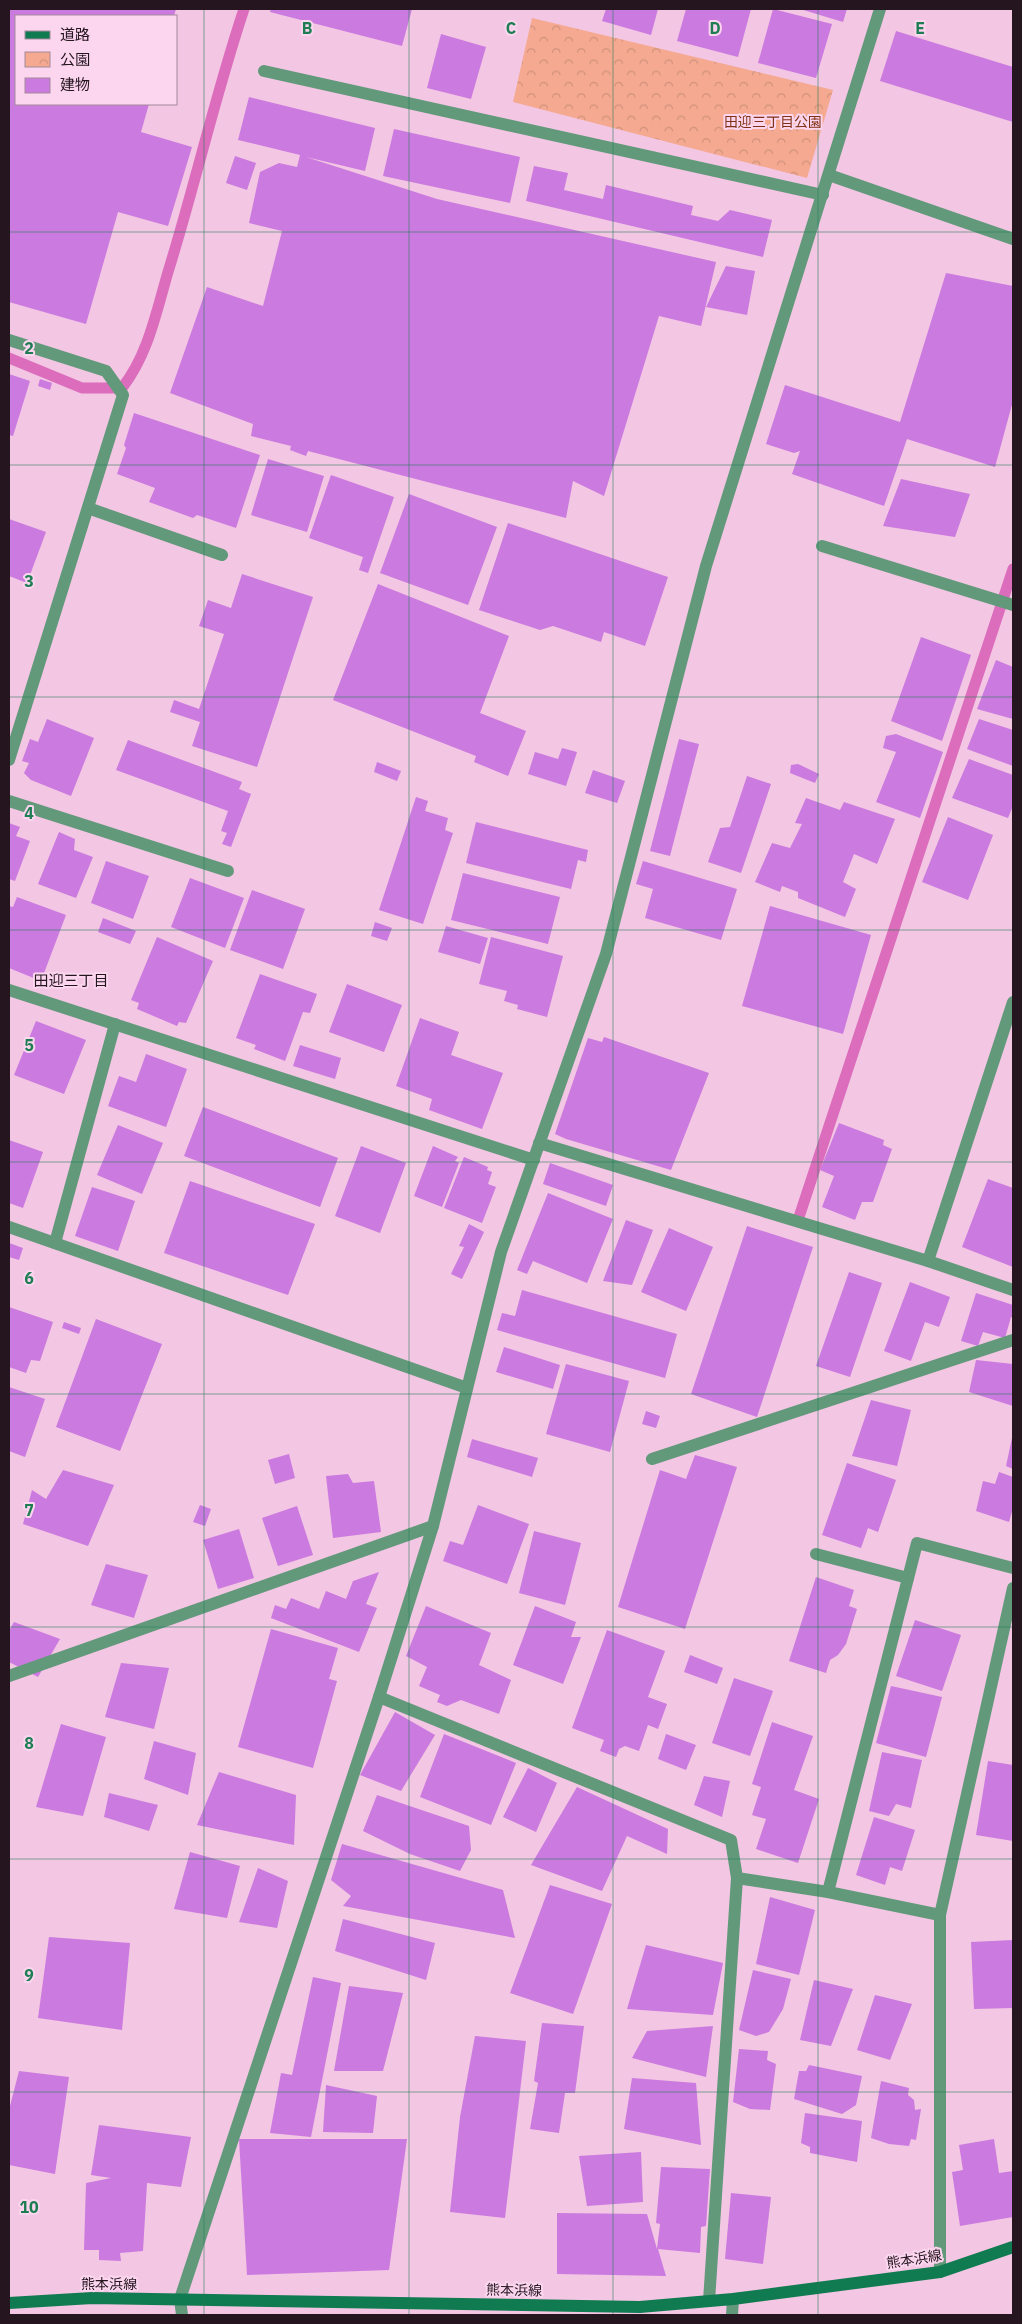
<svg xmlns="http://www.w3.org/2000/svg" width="1022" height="2324" font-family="'IBM Plex Sans','Noto Sans JP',sans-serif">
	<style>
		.park { fill: url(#park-crowns) }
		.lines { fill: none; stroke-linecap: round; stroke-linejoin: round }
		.stream { stroke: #db6dbc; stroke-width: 11 }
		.building { fill: #cb7adf }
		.minor { stroke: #62997b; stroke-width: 12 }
		.tertiary { stroke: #62997b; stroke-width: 12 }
		.secondary { stroke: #107a50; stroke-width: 12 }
		.grid { fill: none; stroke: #1f7d54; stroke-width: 1; stroke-opacity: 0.55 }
		.labels { text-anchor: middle; stroke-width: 4; stroke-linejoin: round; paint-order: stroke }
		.park-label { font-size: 14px; fill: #803113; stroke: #fbd6ee }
		.street-label { font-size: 14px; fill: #24151f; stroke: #fbd6ee }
		.neighbourhood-label { font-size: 15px; fill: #24151f; stroke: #fbd6ee }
		.grid-label { font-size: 16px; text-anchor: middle; font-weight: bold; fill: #1f7d54; stroke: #fbd6ee; stroke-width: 4; stroke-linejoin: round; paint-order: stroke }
	</style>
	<defs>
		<pattern id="park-crowns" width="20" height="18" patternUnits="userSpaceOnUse" patternTransform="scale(1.25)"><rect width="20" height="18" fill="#f4a990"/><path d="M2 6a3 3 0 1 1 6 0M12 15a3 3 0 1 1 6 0" fill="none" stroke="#d1917c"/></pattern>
	</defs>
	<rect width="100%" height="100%" fill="#f3c6e3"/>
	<path class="park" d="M532 18 833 90 807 178 513 102Z"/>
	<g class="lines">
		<g class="stream">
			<path d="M9 358 82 388H122C148 355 156 313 168 272 195 185 215 96 244 9"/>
			<path d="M799 1217 1013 569"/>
		</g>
	</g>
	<g class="building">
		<path d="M9 9H176L174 16H16V104H149L141 132 192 147 168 226 118 212 86 324 9 302Z"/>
		<path d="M271 9H412L402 46 270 12Z"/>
		<path d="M606 9H658L651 35 602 21Z"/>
		<path d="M686 9H751L738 57 677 41Z"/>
		<path d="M773 9 832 24 816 78 758 63Z"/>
		<path d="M800 9H847L843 22Z"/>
		<path d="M896 31 1013 67V122L880 81Z"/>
		<path d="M441 34 486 47 471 99 427 88Z"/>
		<path d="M249 97 375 128 365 171 306 157 437 199 716 262 701 326 659 316 604 496 573 481 566 518 308 451 306 456 290 450 291 446 251 436 253 424 170 393 207 287 263 306 282 231 249 223 260 172 279 163 297 167 300 155 238 140Z"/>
		<path d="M394 129 520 157 510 203 383 176Z"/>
		<path d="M235 156 256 163 247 190 226 183Z"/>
		<path d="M534 166 568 173 564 190 603 199 606 185 693 206 691 215 718 221 730 210 772 220 763 257 526 201Z"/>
		<path d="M726 266 755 271 747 315 706 307Z"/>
		<path d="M946 273 1013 286V401L995 467 907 439 884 506 792 474 800 451 794 453 766 444 785 385 900 422Z"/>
		<path d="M9 374 30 381 13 436 9 435Z"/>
		<path d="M40 379 52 383 50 390 38 386Z"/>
		<path d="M134 413 260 455 236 528 197 515 193 518 149 502 155 488 117 474 126 448 124 445Z"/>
		<path d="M268 459 324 476 307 532 251 515Z"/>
		<path d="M331 475 394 497 368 573 359 570 363 557 309 538Z"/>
		<path d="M901 479 970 494 955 537 883 526Z"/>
		<path d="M409 494 497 527 468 605 380 573Z"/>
		<path d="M9 519 46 532 27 583 9 576Z"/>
		<path d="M508 523 668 577 645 646 604 632 601 642 553 626 540 630 479 610Z"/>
		<path d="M242 574 313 597 257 767 192 746 200 722 170 712 174 700 199 709 224 634 199 626 208 600 231 608Z"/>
		<path d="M378 584 509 636 480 713 526 731 508 776 474 762 476 756 333 700Z"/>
		<path d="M921 637 971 655 942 741 891 721Z"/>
		<path d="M996 660 1013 667V719L977 709Z"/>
		<path d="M47 719 94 738 71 796 31 780 24 773 29 763 22 761 30 739 38 742Z"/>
		<path d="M979 719 1013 730V766L967 749Z"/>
		<path d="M896 734 943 752 920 818 876 802 896 752 883 748 886 736Z"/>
		<path d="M679 739 699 744 670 856 650 851Z"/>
		<path d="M128 740 242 782 239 789 251 794 231 847 222 844 227 833 221 831 228 811 116 770Z"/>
		<path d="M562 748 577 752 566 786 528 774 535 752 558 759Z"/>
		<path d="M969 759 1013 775V806L1008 818 952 798Z"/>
		<path d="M377 762 401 771 397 781 374 772Z"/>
		<path d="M798 764 819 774 815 783 790 773 791 765Z"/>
		<path d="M593 770 625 781 617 803 585 793Z"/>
		<path d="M747 776 771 784 741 873 708 862 720 828 730 827Z"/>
		<path d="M416 797 428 801 425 811 448 818 445 830 453 833 423 924 379 910Z"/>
		<path d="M806 798 840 810 844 802 895 819 877 864 854 854 843 882 856 889 845 917 798 898V892L782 886 780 892 755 882 772 843 790 848 802 824 795 823Z"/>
		<path d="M948 817 993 835 968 900 922 882Z"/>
		<path d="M476 822 588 850 586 862 578 860 571 889 466 863Z"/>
		<path d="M9 823 20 827 16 836 30 841 15 881 9 879Z"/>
		<path d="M59 832 75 839 74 850 93 857 76 898 38 884Z"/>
		<path d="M106 861 149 876 133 919 91 903Z"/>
		<path d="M643 861 737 889 721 940 645 918 653 889 636 884Z"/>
		<path d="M463 873 560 897 548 944 451 920Z"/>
		<path d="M190 878 244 898 225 948 171 927Z"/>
		<path d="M252 890 305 909 283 969 230 950Z"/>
		<path d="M17 897 66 915 41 981 9 968V906L13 907Z"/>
		<path d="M770 906 871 935 843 1034 742 1006Z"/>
		<path d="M103 918 136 931 130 944 98 932Z"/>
		<path d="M375 922 392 928 387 941 371 936Z"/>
		<path d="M446 926 488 938 480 964 438 952Z"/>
		<path d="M157 937 213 961 186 1023 179 1022 177 1026 137 1009 139 1003 131 1000Z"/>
		<path d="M491 937 563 956 547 1017 517 1009 518 1005 504 1001 507 991 479 984Z"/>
		<path d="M260 974 317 994 310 1013 303 1012 285 1061 254 1049 256 1045 236 1038Z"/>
		<path d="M347 984 402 1005 384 1052 329 1032Z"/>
		<path d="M420 1018 459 1032 451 1055 503 1073 482 1129 429 1110 432 1099 396 1086Z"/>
		<path d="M36 1021 86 1040 64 1094 14 1075Z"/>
		<path d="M604 1037 709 1073 671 1170 566 1139 555 1134 588 1038 602 1042Z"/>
		<path d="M300 1045 341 1058 335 1079 293 1066Z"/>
		<path d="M146 1054 187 1069 166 1127 108 1106 119 1076 136 1082Z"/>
		<path d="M203 1107 338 1158 320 1207 184 1156Z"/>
		<path d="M839 1123 884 1140 883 1145 892 1149 873 1202H862L855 1220 822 1207 834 1176 820 1170Z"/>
		<path d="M118 1125 163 1143 142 1194 97 1175Z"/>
		<path d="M9 1140 43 1152 23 1208 9 1203Z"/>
		<path d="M361 1146 406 1163 380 1233 335 1216Z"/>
		<path d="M433 1146 458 1157 455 1161 459 1163 442 1207 414 1196Z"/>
		<path d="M464 1157 488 1167 487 1170 492 1172 488 1184 496 1187 482 1223 444 1208Z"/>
		<path d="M550 1163 613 1185 606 1206 543 1184Z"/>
		<path d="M988 1179 1013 1188V1267L962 1247Z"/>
		<path d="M190 1181 315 1224 288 1295 164 1253Z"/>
		<path d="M92 1187 135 1201 118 1251 75 1236Z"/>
		<path d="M548 1193 613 1219 587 1283 533 1261 527 1274 517 1270Z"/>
		<path d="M626 1220 653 1230 632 1285 603 1281Z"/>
		<path d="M469 1224 484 1232 462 1279 451 1274 464 1247 459 1246Z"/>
		<path d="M747 1226 813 1247 757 1417 691 1394Z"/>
		<path d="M669 1228 713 1247 686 1311 641 1292Z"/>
		<path d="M9 1243 23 1248 19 1260 9 1257Z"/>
		<path d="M849 1272 882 1283 850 1377 816 1366Z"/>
		<path d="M910 1282 950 1297 939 1327 925 1322 911 1361 884 1351Z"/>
		<path d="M522 1290 677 1334 665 1378 497 1330 502 1313 515 1316Z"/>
		<path d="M976 1293 1013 1305V1318L1011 1317 1005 1338 983 1332 978 1346 961 1341Z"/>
		<path d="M9 1307 53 1322 40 1361 31 1360 26 1373 9 1367Z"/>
		<path d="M96 1319 162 1344 120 1451 56 1427Z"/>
		<path d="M64 1322 81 1328 79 1334 62 1328Z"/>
		<path d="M504 1347 560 1365 553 1389 496 1372Z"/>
		<path d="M976 1360 1013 1364V1406L969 1392Z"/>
		<path d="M566 1364 629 1381 610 1452 546 1434Z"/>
		<path d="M9 1387 45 1399 25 1457 9 1451Z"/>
		<path d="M871 1400 911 1410 897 1466 852 1456Z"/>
		<path d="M646 1411 660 1416 656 1428 642 1424Z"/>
		<path d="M1012 1438H1013V1469L1006 1466Z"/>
		<path d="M472 1439 538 1458 532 1477 467 1457Z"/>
		<path d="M289 1454 295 1478 275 1484 268 1460Z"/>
		<path d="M695 1455 737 1467 685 1629 618 1607 660 1470 686 1479Z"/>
		<path d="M847 1463 896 1480 878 1532 868 1528 861 1548 822 1535Z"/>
		<path d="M63 1470 114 1485 88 1546 23 1524 32 1490 46 1499Z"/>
		<path d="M999 1472 1013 1477V1508L1009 1522 976 1511 983 1481 995 1484Z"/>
		<path d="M348 1474 353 1483 374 1481 381 1532 333 1538 326 1476Z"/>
		<path d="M200 1505 211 1509 205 1526 193 1522Z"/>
		<path d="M478 1505 529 1524 507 1584 443 1561 450 1541 463 1545Z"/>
		<path d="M297 1506 313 1555 278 1566 262 1518Z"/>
		<path d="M239 1529 254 1578 218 1589 203 1540Z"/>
		<path d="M534 1531 581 1543 565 1605 519 1593Z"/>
		<path d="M106 1564 148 1575 134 1618 91 1605Z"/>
		<path d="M379 1572 366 1604 377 1608 359 1652 271 1618 275 1605 286 1609 291 1598 319 1609 326 1591 346 1599 353 1581Z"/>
		<path d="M816 1577 854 1590 849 1606 857 1609 846 1644 838 1655 830 1660 826 1673 789 1661Z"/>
		<path d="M426 1606 491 1633 479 1665 511 1680 499 1714 461 1700 447 1706 437 1702 440 1695 419 1686 427 1667 406 1656Z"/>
		<path d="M535 1606 576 1622 571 1637H581L563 1684 513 1665Z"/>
		<path d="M915 1620 961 1635 942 1691 896 1676Z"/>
		<path d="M14 1622 60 1639 38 1677 9 1662V1631Z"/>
		<path d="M271 1629 338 1648 329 1679 337 1681 313 1768 238 1747Z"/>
		<path d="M607 1630 665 1651 648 1697 667 1704 658 1729 648 1725 639 1751 625 1746 619 1749 616 1757 600 1751 604 1740 572 1728Z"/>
		<path d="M690 1655 723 1668 717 1684 684 1672Z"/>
		<path d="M121 1663 169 1668 154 1729 105 1717Z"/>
		<path d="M734 1678 773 1691 750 1756 712 1743Z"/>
		<path d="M891 1686 942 1697 926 1757 876 1743Z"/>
		<path d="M395 1712 435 1735 401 1791 360 1775Z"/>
		<path d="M772 1722 813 1736 794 1790 819 1799 798 1863 756 1849 766 1819 752 1815 761 1787 752 1784Z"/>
		<path d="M61 1724 106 1737 83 1816 36 1807Z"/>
		<path d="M444 1734 516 1763 491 1825 420 1797Z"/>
		<path d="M666 1734 696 1745 686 1770 658 1759Z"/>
		<path d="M154 1741 196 1753 188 1795 144 1779Z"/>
		<path d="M882 1752 922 1760 911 1808 896 1804 889 1816 869 1811Z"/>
		<path d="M988 1761 1013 1765V1841L976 1835Z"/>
		<path d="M528 1768 557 1783 536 1832 503 1817Z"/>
		<path d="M219 1772 296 1795 294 1845 197 1825Z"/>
		<path d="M704 1776 730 1781 722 1817 694 1805Z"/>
		<path d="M577 1787 668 1829 667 1854 627 1836 602 1891 531 1865Z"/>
		<path d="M109 1793 158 1805 149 1831 104 1817Z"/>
		<path d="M377 1795 469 1826 471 1850 460 1871 410 1854 363 1831Z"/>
		<path d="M874 1817 915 1830 902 1871 890 1867 885 1885 856 1875Z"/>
		<path d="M342 1844 503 1890 515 1938 343 1906 351 1896 331 1880Z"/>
		<path d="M190 1852 240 1866 227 1918 174 1909Z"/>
		<path d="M258 1868 288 1881 277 1928 239 1922Z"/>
		<path d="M550 1885 612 1904 573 2014 510 1993Z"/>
		<path d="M770 1897 815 1910 799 1975 756 1964Z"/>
		<path d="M343 1919 435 1943 426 1980 335 1951Z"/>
		<path d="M49 1937 130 1943 122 2030 38 2018Z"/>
		<path d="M1013 1940V2008L974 2009 971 1942Z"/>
		<path d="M646 1945 723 1963 713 2015 627 2009Z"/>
		<path d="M753 1970 791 1979 783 2009 769 2032 756 2036 739 2030Z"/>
		<path d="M313 1977 341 1983 311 2137 270 2133 281 2073 292 2075Z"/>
		<path d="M814 1980 853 1989 831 2046 800 2040Z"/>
		<path d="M349 1986 403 1993 383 2071H334Z"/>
		<path d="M875 1995 912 2004 890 2060 857 2050Z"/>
		<path d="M542 2023 584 2026 575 2093H565L559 2133 530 2129 538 2083 534 2081Z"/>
		<path d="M713 2026 706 2077 632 2058 647 2031Z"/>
		<path d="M475 2036 526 2041 505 2218 450 2212 460 2117Z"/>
		<path d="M739 2049 768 2051 767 2060 776 2064 770 2110 750 2109 733 2102Z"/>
		<path d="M809 2065 862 2076 856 2105 842 2114 794 2099 799 2071H806Z"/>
		<path d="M19 2071 69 2077 55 2174 9 2165V2110Z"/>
		<path d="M632 2078 696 2083 701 2145 624 2129Z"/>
		<path d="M881 2081 909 2088 908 2095 914 2100 915 2110 921 2109 916 2140 911 2139 909 2146 889 2144 871 2138Z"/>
		<path d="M326 2085 377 2096 373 2133 323 2132Z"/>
		<path d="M805 2113 862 2121 857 2162 810 2153V2147L801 2143Z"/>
		<path d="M99 2125 191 2137 181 2187 147 2183 143 2251 120 2253 121 2261 99 2260V2250H84L86 2183 111 2178 91 2175Z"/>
		<path d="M239 2139H407L389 2270 247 2275Z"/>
		<path d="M994 2139 999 2173 1013 2171V2217L960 2226 952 2172 963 2170 959 2145Z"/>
		<path d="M641 2152 643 2202 587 2206 579 2156Z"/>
		<path d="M661 2167 710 2169 706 2226 701 2227 700 2253 658 2249 666 2276 557 2274V2213L647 2214 657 2249 660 2224 656 2223Z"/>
		<path d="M731 2193 771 2197 763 2264 725 2259Z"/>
	</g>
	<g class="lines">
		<g class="minor">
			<path d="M264 71 823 195"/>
			<path d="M829 175 1013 239"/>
			<path d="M9 340 106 371 123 395 9 760"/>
			<path d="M88 508 222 555"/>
			<path d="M9 801 228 871"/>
			<path d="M9 990 534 1160"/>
			<path d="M539 1143 928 1261 1013 1290"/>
			<path d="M9 1227 467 1388"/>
			<path d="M55 1243 115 1024"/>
			<path d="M928 1261 1013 1002"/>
			<path d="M652 1459 1013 1340"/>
			<path d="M816 1554 908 1578"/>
			<path d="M9 1676 433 1526"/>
			<path d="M379 1697 731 1840 737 1878 828 1892 940 1915"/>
			<path d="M828 1892 917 1543 1013 1568"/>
			<path d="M940 2272V1915L1013 1588"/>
			<path d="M709 2301 737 1878"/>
			<path d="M182 2315 180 2299 379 1697 433 1526 501 1252 606 954 706 566 880 9"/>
			<path d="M732 2315 733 2299"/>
		</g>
		<path class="tertiary" d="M822 546 1013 605"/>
		<path class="secondary" d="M9 2303 92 2298 640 2307 733 2299 940 2272 1013 2247"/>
	</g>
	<path class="grid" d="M204 9V2315M409 9V2315M613 9V2315M818 9V2315M9 232H1013M9 465H1013M9 697H1013M9 930H1013M9 1162H1013M9 1394H1013M9 1627H1013M9 1859H1013M9 2092H1013"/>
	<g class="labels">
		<g class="park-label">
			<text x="773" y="127">田迎三丁目公園</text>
		</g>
		<g class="street-label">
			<text transform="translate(914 2259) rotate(-9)" y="5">熊本浜線</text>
			<text x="109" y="2289">熊本浜線</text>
			<text transform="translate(514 2290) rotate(1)" y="5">熊本浜線</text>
		</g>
		<g class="neighbourhood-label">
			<text x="71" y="986">田迎三丁目</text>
		</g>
	</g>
	<g class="grid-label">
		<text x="307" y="34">B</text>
		<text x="511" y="34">C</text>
		<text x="715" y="34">D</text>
		<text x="920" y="34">E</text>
		<text x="29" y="354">2</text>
		<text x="29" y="587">3</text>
		<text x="29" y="819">4</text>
		<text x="29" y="1051">5</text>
		<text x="29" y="1284">6</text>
		<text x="29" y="1516">7</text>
		<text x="29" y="1749">8</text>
		<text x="29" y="1981">9</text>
		<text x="29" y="2213">10</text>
	</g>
	<rect width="1022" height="2324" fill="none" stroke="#24151f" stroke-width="20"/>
	<rect x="15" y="15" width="162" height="90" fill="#fbd6ee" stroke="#a5899b"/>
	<rect x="25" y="31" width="25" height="8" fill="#107a50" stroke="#a5899b"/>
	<text x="60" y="40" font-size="15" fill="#24151f">道路</text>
	<rect x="25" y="52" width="25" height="15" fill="url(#park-crowns)" stroke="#a5899b"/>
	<text x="60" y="65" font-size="15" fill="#24151f">公園</text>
	<rect x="25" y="78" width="25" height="15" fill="#cb7adf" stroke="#a5899b"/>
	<text x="60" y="90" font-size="15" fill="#24151f">建物</text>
</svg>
